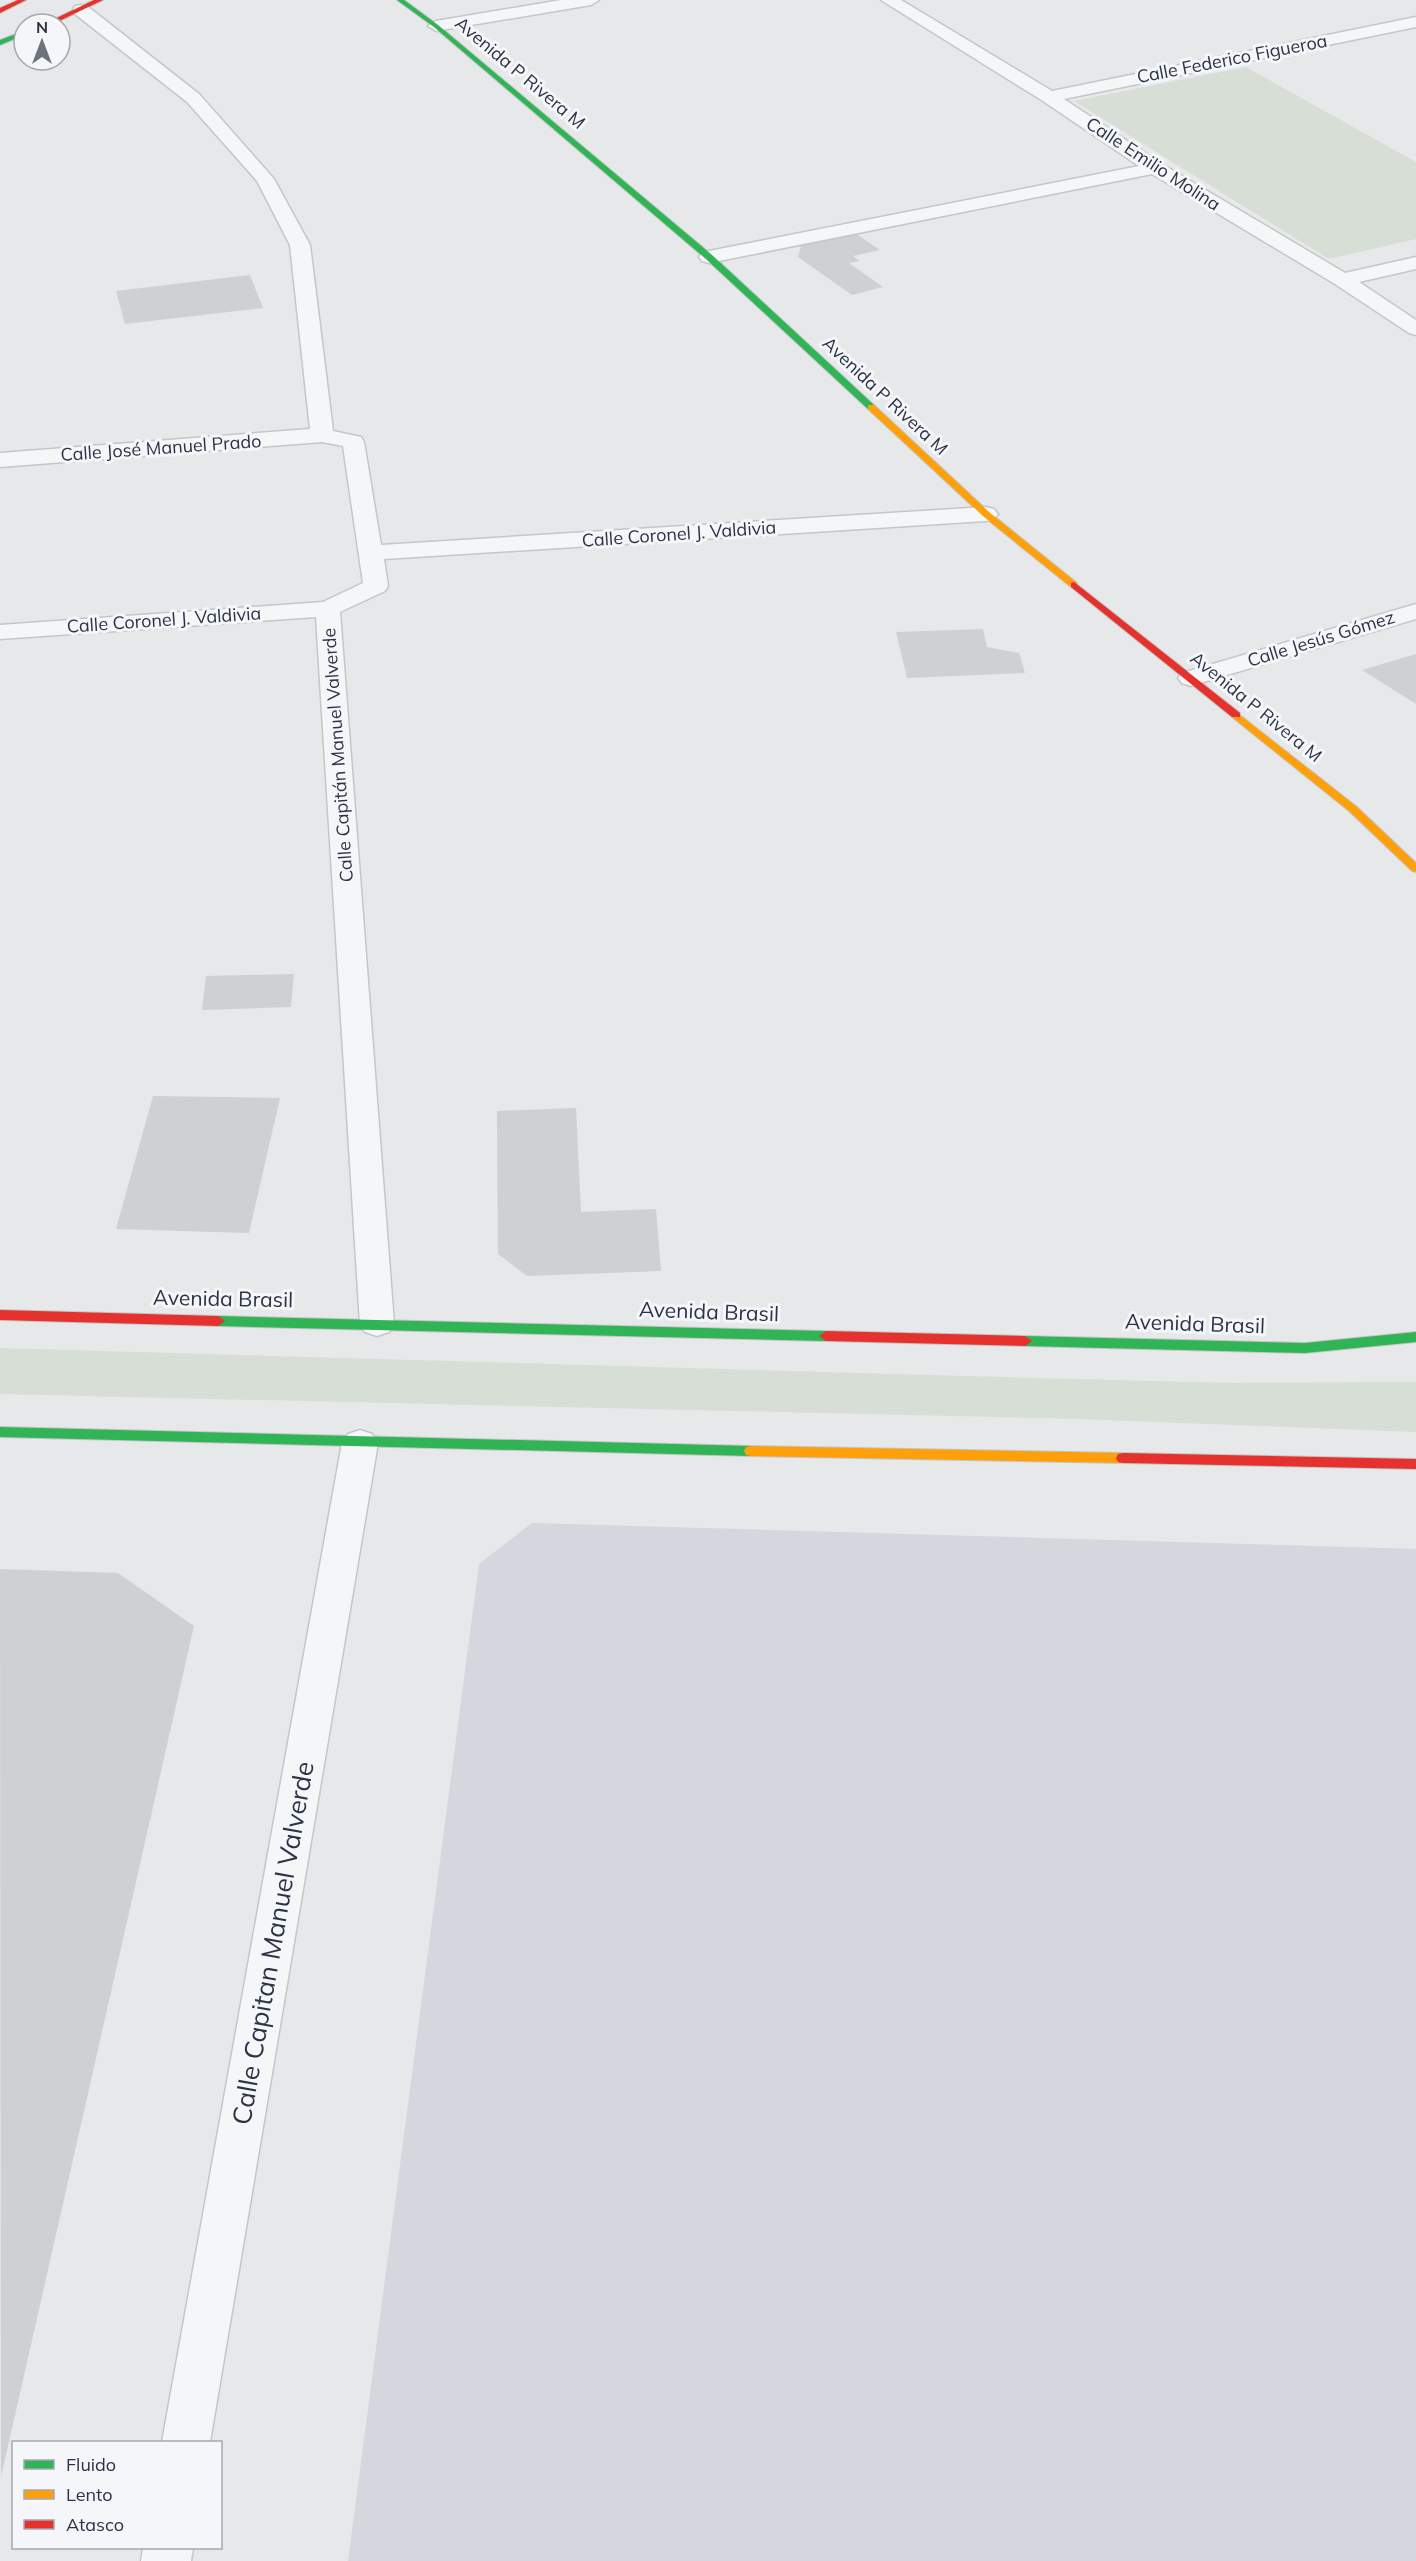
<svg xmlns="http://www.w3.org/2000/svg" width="1416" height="2561" font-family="Mulish,sans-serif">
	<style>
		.built { fill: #d4d7dd }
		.green { fill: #d6ded6 }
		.building { fill: #ced0d3 }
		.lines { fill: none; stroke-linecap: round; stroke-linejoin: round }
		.street-casing { stroke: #c4c6c8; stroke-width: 3 }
		.fast-casing { stroke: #c4c6c8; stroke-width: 2 }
		.slow-casing { stroke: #c4c6c8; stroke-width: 2 }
		.jam-casing { stroke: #c4c6c8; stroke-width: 2 }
		.street { fill: #f5f6f7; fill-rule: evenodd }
		.fast { fill: #30b455; fill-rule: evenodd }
		.slow { fill: #ff9f0a; fill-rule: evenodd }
		.jam { fill: #e5322d; fill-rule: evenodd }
		.labels { text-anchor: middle; stroke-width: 6; stroke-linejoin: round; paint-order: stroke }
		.far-street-label { font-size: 18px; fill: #2b3445; stroke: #f4f6f9 }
		.street-label { font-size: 21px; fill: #2b3445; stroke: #f4f6f9 }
		.near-street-label { font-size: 26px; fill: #2b3445; stroke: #f4f6f9 }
	</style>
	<rect width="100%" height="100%" fill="#e6e8ea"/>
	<path class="built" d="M532 1523 1416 1549V2561H348L479 1564Z"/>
	<g class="green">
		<path d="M1246 67 1416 162V239L1329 259 1074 101Z"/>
		<path d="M0 1348 1032 1378 1232 1383 1416 1382V1432L1081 1419 0 1394Z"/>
	</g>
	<g class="building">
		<path d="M855 233 880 250 853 256 860 261 849 263 883 287 852 295 798 257 801 246Z"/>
		<path d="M250 275 263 308 125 324 116 291Z"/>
		<path d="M983 629 987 647 1019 653 1025 673 907 678 896 632Z"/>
		<path d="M1416 654V704L1362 670Z"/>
		<path d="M294 974 291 1007 202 1010 206 976Z"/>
		<path d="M153 1096 280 1098 249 1233 116 1229Z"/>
		<path d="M576 1108 581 1212 656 1209 661 1271 527 1276 498 1254 497 1111Z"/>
		<path d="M0 1569 118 1573 194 1626 1 2477Z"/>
	</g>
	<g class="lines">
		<g class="street-casing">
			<g id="street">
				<path d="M561 0H599L591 5 436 31 428 26 436 21Z"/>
				<path d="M881 0H901L1052 91 1416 17V27L1064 99 1162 164 1345 273 1416 257V269L1359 282 1416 320V335L1409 333 1335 284 1152 174 709 263 702 261 699 257 702 253 709 251 1139 166 1043 101Z"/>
				<path d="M81 5 87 6 199 94 274 179 310 245 333 431 361 437 364 442 381 545 986 507 994 509 998 514 994 519 986 521 384 559 388 586 385 591 340 612 394 1324 389 1332 377 1336 365 1332 360 1324 316 617 0 639V625L323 602 363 583 343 446 322 442 0 467V453L310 429 290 245 257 181 187 102 75 14 73 10 75 6Z"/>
				<path d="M1416 604V619L1200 683 1191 686 1182 683 1178 678 1182 673Z"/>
				<path d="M360 1430 372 1434 378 1443 210 2442H162L342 1443 348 1434Z"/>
				<path d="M143 2548H193L191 2561H141Z"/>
			</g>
		</g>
		<g class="fast-casing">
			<g id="fast">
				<path d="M397 0H404L438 25 712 255 874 405V409H868L706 259 434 27Z"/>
				<path d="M24 31V35L0 45V40Z"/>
				<path d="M218 1316 826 1331 833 1336 826 1341 218 1326 211 1321Z"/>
				<path d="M1416 1332V1342L1305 1353 1025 1346 1018 1341 1025 1336 1305 1343Z"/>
				<path d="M0 1427 751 1446 756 1447 758 1451 756 1455 751 1456 0 1437Z"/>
			</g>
		</g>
		<g class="slow-casing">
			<g id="slow">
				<path d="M868 405H874L989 512 1077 583V587H1071L983 516 868 409Z"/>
				<path d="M1236 712 1357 807 1416 863V872L1412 871 1349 811 1232 717 1231 715Z"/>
				<path d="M751 1446 1123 1453 1128 1454 1130 1458 1128 1462 1123 1463 751 1456 746 1455 744 1451 746 1447Z"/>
			</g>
		</g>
		<g class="jam-casing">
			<g id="jam">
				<path d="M18 0H26L0 13V8Z"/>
				<path d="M94 0H103L53 24H44Z"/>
				<path d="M1074 582 1240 713V717H1232L1071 587V583Z"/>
				<path d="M0 1310 218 1316 225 1321 218 1326 0 1320Z"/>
				<path d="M826 1331 1025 1336 1032 1341 1025 1346 826 1341 819 1336Z"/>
				<path d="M1123 1453 1416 1459V1469L1123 1463 1118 1462 1116 1458 1118 1454Z"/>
			</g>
		</g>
		<use href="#street" class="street"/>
		<use href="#fast" class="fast"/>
		<use href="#slow" class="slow"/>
		<use href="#jam" class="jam"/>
	</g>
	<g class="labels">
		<g class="far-street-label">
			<text transform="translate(1232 59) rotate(-11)" y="6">Calle Federico Figueroa</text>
			<text transform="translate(520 73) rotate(40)" y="6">Avenida P Rivera M</text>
			<text transform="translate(1153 164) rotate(33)" y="6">Calle Emilio Molina</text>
			<text transform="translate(885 396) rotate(43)" y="6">Avenida P Rivera M</text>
			<text transform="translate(161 448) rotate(-4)" y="6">Calle José Manuel Prado</text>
			<text transform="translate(679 534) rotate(-4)" y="6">Calle Coronel J. Valdivia</text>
			<text transform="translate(164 620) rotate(-4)" y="6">Calle Coronel J. Valdivia</text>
			<text transform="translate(1321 639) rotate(-17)" y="6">Calle Jesús Gómez</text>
			<text transform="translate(1256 707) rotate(39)" y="6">Avenida P Rivera M</text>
			<text transform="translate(338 755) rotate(-94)" y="6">Calle Capitán Manuel Valverde</text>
		</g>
		<g class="street-label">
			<text transform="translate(223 1299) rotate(1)" y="7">Avenida Brasil</text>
			<text transform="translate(709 1312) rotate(2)" y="7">Avenida Brasil</text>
			<text transform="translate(1195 1324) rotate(2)" y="7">Avenida Brasil</text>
		</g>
		<g class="near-street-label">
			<text transform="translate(273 1943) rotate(-80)" y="9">Calle Capitan Manuel Valverde</text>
		</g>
	</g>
	<rect x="12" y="2441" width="210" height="108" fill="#f4f6f9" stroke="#a4a8b1" stroke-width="1.5"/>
	<rect x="24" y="2460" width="30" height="9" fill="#30b455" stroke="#a4a8b1" stroke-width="1.5"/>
	<text x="66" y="2471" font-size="18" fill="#2b3445">Fluido</text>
	<rect x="24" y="2490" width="30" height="9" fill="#ff9f0a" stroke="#a4a8b1" stroke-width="1.5"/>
	<text x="66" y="2501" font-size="18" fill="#2b3445">Lento</text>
	<rect x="24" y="2520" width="30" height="9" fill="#e5322d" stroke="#a4a8b1" stroke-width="1.5"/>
	<text x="66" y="2531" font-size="18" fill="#2b3445">Atasco</text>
	<g transform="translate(42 42)"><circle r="28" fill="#f4f6f9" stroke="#a4a8b1" stroke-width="1.5"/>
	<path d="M0-4.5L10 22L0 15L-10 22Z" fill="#6c737f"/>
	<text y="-9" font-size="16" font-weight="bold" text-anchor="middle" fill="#2b3445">N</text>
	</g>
</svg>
